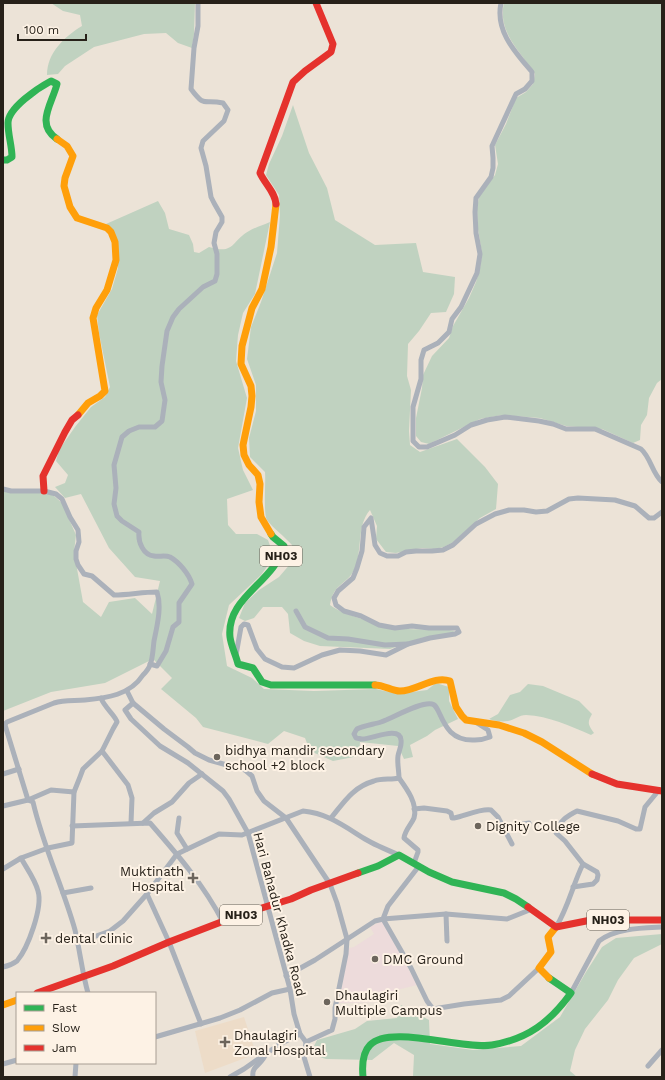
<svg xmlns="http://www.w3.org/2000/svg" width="665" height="1080" font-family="'Work Sans',sans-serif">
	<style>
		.built { fill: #eddcc8 }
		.education { fill: #eddbdb }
		.green { fill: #c0d2c0 }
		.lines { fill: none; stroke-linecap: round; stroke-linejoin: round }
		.street { stroke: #abb1ba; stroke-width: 5 }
		.fast { stroke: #30b455; stroke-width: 7 }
		.slow { stroke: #ff9f0a; stroke-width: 7 }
		.jam { stroke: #e5322d; stroke-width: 7 }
		.poi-dot { fill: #6c655c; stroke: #fdf2e5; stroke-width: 1.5 }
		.labels { text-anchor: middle; stroke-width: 4; stroke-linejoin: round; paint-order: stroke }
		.shield { fill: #fdf2e5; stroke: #676056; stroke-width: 1 }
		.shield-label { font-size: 12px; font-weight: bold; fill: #272119 }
		.poi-label { font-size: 13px; fill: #272119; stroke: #fdf2e5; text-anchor: start }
		.street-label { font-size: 13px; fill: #272119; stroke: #fdf2e5 }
	</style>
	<rect width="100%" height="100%" fill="#ece3d7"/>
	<path class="built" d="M244 1017 256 1054 205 1073 195 1031Z"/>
	<path class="education" d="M382 921 417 985 393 991 382 1002 339 1003 349 948 354 947 374 934 370 927Z"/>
	<g class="green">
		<path d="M51 3H195L194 34 192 48 178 43 166 33 144 34 94 47 65 66 58 74 47 75C47 53 64 37 82 26L80 15 63 11Z"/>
		<path d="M504 3H662V379L657 383 649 398 647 415 641 425 640 440 633 443 602 429 566 426 540 418 502 415 480 419 429 444 421 442 416 436V418L422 388 423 375 432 356 449 338 453 326 469 298 476 282 480 268 482 253 478 229 477 209 479 197 495 175 498 164 495 145 506 124 516 98 526 92 533 84 535 74C521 52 497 32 504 3Z"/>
		<path d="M293 105 309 153 327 188 335 220 375 245 416 243 423 272 455 277 454 294 446 312 431 313 419 331 408 344 407 376 411 390 409 431 410 445 420 452 457 439 485 467 498 484 496 509 480 518 452 543 444 547 434 549 422 548 396 553 386 552 376 539 377 526 370 510C356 526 363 552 354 570 346 586 334 582 330 605 343 616 390 627 408 629 423 630 439 628 455 631L451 633 421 638 390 649 320 646 304 641 290 633 288 614 282 607H263L254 618 245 621 239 618 245 603 259 590 279 577 291 563 292 545C286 538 272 527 267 520 263 513 266 482 265 472L250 457 249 438 256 411V385L247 359 251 327 261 302 277 253 280 215 279 195 266 175 269 164 282 136Z"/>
		<path d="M158 201 165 213 169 229 189 235 193 244 194 252 199 253 209 247C235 255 231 241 249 231 256 227 263 225 270 222L255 294 243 313 238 335 236 361 247 398 238 448 243 470 253 490 227 499 228 525 236 534H257L268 540 274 557 261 575 229 605 222 634 227 666 252 678 264 689 314 691 376 689 398 694 427 690 436 683 449 687V701L458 719 435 730 427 736 410 745 413 757 404 759 398 746 360 742 359 756 333 761 310 751 305 738 284 731 268 744 203 727 196 718 161 689 172 678 153 659 105 683 51 692 3 711V488L11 490 38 489 54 496 62 503 76 535 74 552 83 602 101 617 109 602 135 598 152 614 160 581 135 577 109 548 81 494 65 498 55 487 65 483 68 475 56 461 59 450 75 427 91 407 105 397 110 387 99 333 97 315 112 289 118 268V242L113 231 106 224Z"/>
		<path d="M528 684 543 686 579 701 592 714C587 723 588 724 594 733L591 735C570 726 549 716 526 715 519 715 514 720 508 721 502 722 494 721 489 719L498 714 510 695 520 692Z"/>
		<path d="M662 934V944L634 958 618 980 608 1000 585 1029 575 1050 570 1071 577 1077H401L413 1076 414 1055 394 1043 372 1060 326 1059 310 1054 317 1040 355 1029 367 1021 397 1018 401 1005 429 1020 430 1044 473 1050 521 1046 560 1017 586 972 602 947 616 938Z"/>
	</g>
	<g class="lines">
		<g class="street">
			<path d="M501 3C495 31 515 52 532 72V81L525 89 516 94 492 146 493 158V168L491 177 476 198 475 212 476 233 480 254 477 273 461 307 452 319 449 332 438 343 424 350 421 360V379L413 407V441L419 447H427L455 435 471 425 487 420 505 417 539 421 553 424 566 429H595L641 449C651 458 652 473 662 482"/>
			<path d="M3 489 11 491H44L56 494 62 499 70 517 78 530 79 542 76 551V559L78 565 84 574 92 576 114 595C129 595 142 592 157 592 162 607 157 626 154 641 153 648 153 658 150 665 149 668 146 672 143 675 130 695 107 698 85 700 74 701 64 700 54 703L7 722 3 726"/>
			<path d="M296 611 305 627 328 638 348 639 385 645 407 644"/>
			<path d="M236 655 241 627 244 624 248 625 257 649 265 659 282 667 294 668 322 655 340 650 360 651 386 655 408 644 430 638 455 634 459 632 457 628H429L412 626 395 628 379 625 361 616 344 611 336 605 334 598 338 591 353 578 357 568 362 551 364 527 371 518 375 545 380 553 387 556H398L406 552 416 551H432L443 550 453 545 476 524 495 514 509 510H524L536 512 547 511 569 499 578 498 615 500 635 506 649 518H654L662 512"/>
			<path d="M150 664 157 666 166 651 173 627 179 622V603L192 584C189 574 179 562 170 557 165 555 159 557 154 556 143 555 138 542 139 532L122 521 117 516 114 504 116 488 114 465 122 437 129 431 139 427H155L162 421 165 400 161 382 162 366 167 331 173 317 179 309 203 287 215 281 217 274V254L214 243 216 232 222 222V217L214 203 211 197 206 166 201 148 203 141 224 121 228 110 223 103C203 99 205 108 191 89L194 48 198 26V3"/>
			<path d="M127 691 133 703 164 729 188 747 195 753 209 760 245 770 252 776 257 791 264 801 286 818 330 884 337 903 347 939 346 954 335 1008V1019L332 1030 306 1042"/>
			<path d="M133 703 125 710 131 719 160 746 188 763 223 791 229 799 248 833 290 989 294 1014 300 1034 306 1042 304 1057 310 1077"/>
			<path d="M5 725 28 800 33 802C43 846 63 887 75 930 80 951 82 972 88 993"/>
			<path d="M102 751 128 785 132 798 131 823"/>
			<path d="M3 774 19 769"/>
			<path d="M399 778C407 789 418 804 414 818 411 825 405 830 404 838L418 850V852L414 863"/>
			<path d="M3 806 28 800 51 790 74 792"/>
			<path d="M414 809 424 808 447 811 451 813 452 818H454C465 816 481 808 491 810L498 817 512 844"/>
			<path d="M179 818 177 833 187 849"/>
			<path d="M331 818C344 802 353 787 374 781 382 778 391 780 399 778 399 771 397 763 398 756 399 750 402 746 401 740 400 725 370 740 362 739 360 739 358 738 356 738L354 734C355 732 356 730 357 729 362 726 375 724 381 722 393 718 421 701 432 704 442 705 440 742 475 740 480 740 485 739 490 737L488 730 477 723"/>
			<path d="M143 823 154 813 172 802 189 783 202 774"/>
			<path d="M72 826 150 823C177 854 204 885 223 922"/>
			<path d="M503 828 529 823"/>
			<path d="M3 869 21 858 48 848 72 843 74 792 80 777 83 769 102 751 113 729 117 722C116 716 104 707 101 698"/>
			<path d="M573 887 593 884 597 880 598 875 597 872 583 864 565 841 556 833C558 822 567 816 577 811L618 821 636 829H640L645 807 659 790"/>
			<path d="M63 893 91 888"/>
			<path d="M147 894 169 942 201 1024"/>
			<path d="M532 909 507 919 446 914 383 919 411 968 427 1001 433 1009 464 1004 501 1000 509 996 539 968"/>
			<path d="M446 914 447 941"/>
			<path d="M556 927C568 908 573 884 583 864"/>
			<path d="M77 943 110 931 123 921 147 894 177 854 219 834 242 835 303 811C327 813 344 826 365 839 375 845 387 850 399 855"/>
			<path d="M3 967C8 966 13 964 17 961 28 948 43 907 38 891 35 879 27 869 21 858"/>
			<path d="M286 976 315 960 375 921 383 919 388 906 419 866"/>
			<path d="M571 993 599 941C616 928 642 928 662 927"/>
			<path d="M155 1037 220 1018 240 1010 272 993 290 989"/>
			<path d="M3 1064 17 1060"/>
			<path d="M648 1066 662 1050"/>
			<path d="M75 1077 76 1063"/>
			<path d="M230 1077 244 1069 280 1044 300 1034"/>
			<path d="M253 1077C251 1065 263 1065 266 1053"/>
		</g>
		<g class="fast">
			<path d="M3 160H7L12 157C12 146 8 135 8 123 8 108 38 88 51 81L57 84C52 104 35 124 57 139"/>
			<path d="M271 534 273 537 284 546C274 583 226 597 230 637 231 646 236 655 238 664L253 668 262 682 271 685H375"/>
			<path d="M358 873 378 866 399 855 429 872 452 882 504 893 516 899 528 907"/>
			<path d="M363 1077C362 1066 362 1053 370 1045 390 1024 463 1050 492 1045 528 1039 550 1022 571 993L549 978"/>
		</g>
		<g class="slow">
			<path d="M57 139 67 146 73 156 65 178 64 186 70 207 77 218 107 228 111 232 115 242 116 260 107 290 96 308 93 318 105 391 100 396 88 403 78 415"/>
			<path d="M271 534 261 517 259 502 260 484 258 475 249 465 244 455 243 445 251 407 252 396 251 386 241 364 242 346 252 308 262 289 271 247 276 204"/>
			<path d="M375 685C384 685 392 691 400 691 417 691 434 675 450 681L456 707 462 716 466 720 499 725 524 733 542 742 592 774"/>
			<path d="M549 978 539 968 551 952 548 937 556 927"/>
			<path d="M3 1005 17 1000"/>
		</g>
		<g class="jam">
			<path d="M276 204C275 192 265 184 260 173L293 82 305 71 331 52 333 44 316 3"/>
			<path d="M44 491 43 476 65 432 72 420 78 415"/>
			<path d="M592 774 617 784 662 791"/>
			<path d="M528 907 556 927 591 920H662"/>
			<path d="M37 993 113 966 169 942 242 914 291 899 311 890 358 873"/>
		</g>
	</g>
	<g class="poi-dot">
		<circle cx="217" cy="757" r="4"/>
		<circle cx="478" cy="826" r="4"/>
		<path d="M191 872h4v4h4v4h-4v4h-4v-4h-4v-4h4z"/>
		<path d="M44 932h4v4h4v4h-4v4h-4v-4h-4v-4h4z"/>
		<circle cx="375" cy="959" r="4"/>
		<circle cx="327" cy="1002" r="4"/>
		<path d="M223 1036h4v4h4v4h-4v4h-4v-4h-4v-4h4z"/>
	</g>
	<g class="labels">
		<g class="shield">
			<rect x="260" y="546" width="42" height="20" rx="3"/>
			<rect x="220" y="905" width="42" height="20" rx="3"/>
			<rect x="587" y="910" width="42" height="20" rx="3"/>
		</g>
		<g class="shield-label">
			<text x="281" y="560">NH03</text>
			<text x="241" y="919">NH03</text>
			<text x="608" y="924">NH03</text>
		</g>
		<g class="poi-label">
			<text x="225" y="755">bidhya mandir secondary<tspan x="225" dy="15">school +2 block</tspan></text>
			<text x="486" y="831">Dignity College</text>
			<text x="184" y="876" text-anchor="end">Muktinath<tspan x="184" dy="15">Hospital</tspan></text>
			<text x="55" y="943">dental clinic</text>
			<text x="383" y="964">DMC Ground</text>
			<text x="335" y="1000">Dhaulagiri<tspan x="335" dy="15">Multiple Campus</tspan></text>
			<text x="234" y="1040">Dhaulagiri<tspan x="234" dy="15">Zonal Hospital</tspan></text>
		</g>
		<g class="street-label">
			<text transform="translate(280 914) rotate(75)" y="5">Hari Bahadur Khadka Road</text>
		</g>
	</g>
	<rect width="665" height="1080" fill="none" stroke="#272119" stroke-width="8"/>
	<rect x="16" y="992" width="140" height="72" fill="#fdf2e5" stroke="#a79e93"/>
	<rect x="24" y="1005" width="20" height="6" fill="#30b455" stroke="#a79e93"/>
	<text x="52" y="1012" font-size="12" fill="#272119">Fast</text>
	<rect x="24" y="1025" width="20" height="6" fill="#ff9f0a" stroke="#a79e93"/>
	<text x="52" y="1032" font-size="12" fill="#272119">Slow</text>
	<rect x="24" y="1045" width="20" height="6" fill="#e5322d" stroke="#a79e93"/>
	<text x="52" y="1052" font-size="12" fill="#272119">Jam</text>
	<path d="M18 34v6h68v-6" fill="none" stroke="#272119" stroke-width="2"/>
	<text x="24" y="34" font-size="12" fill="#272119" stroke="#fdf2e5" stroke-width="3" paint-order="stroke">100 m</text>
</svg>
